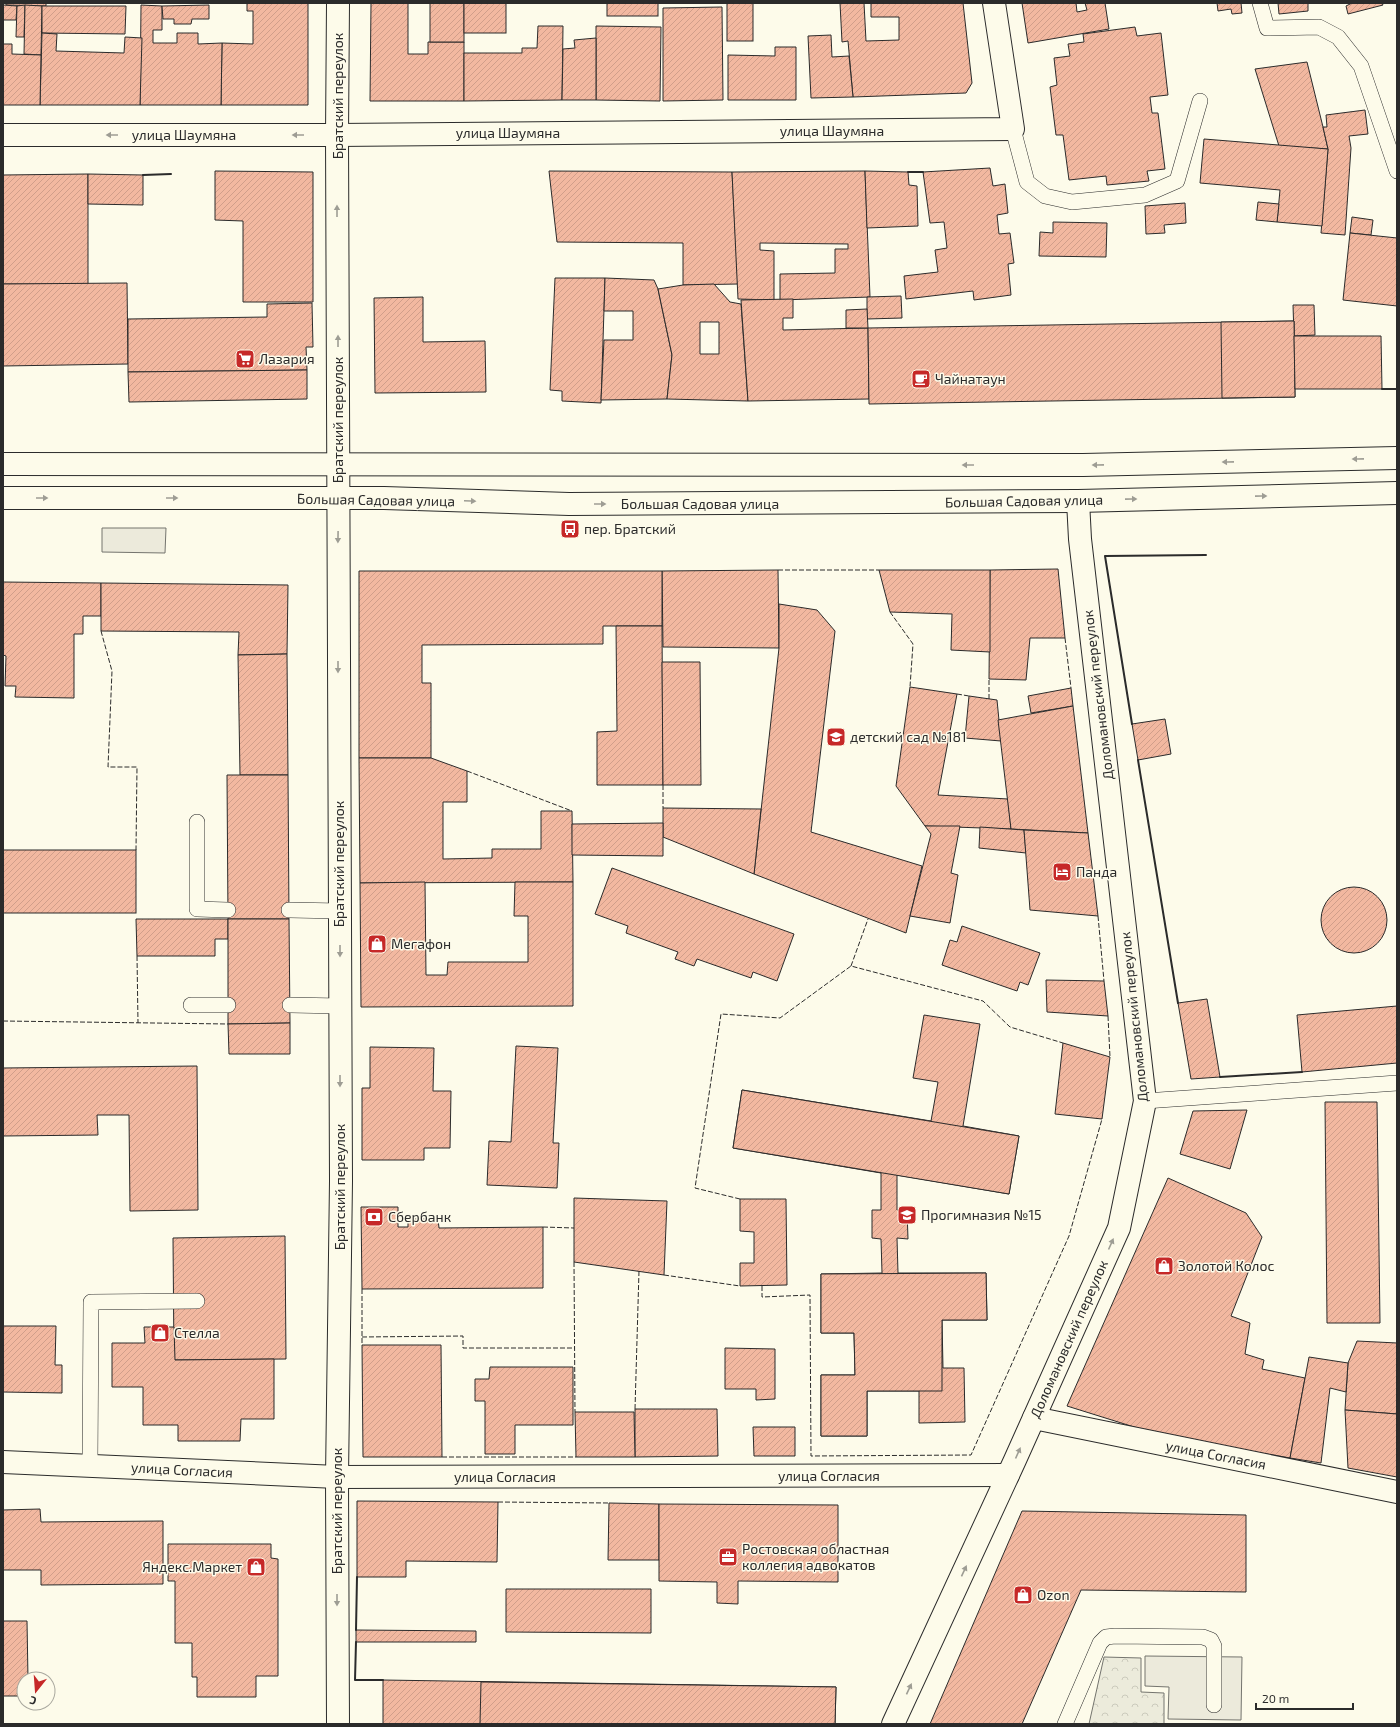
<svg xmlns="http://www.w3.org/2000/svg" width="1400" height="1727" font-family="'Exo 2',sans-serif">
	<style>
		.forest { fill: url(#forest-crowns); stroke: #74746e }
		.parking { fill: #eceadb; stroke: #74746e }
		.building { fill: url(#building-hatch); stroke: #2b2b2b; fill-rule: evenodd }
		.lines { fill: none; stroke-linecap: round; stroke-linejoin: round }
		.lane-casing { stroke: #2b2b2b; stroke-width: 16 }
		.street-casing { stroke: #2b2b2b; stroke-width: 24 }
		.secondary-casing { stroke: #2b2b2b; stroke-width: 24 }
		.lane { stroke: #fdfbea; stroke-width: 15 }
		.street { stroke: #fdfbea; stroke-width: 22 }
		.secondary { stroke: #fdfbea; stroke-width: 22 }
		.fence { stroke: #2b2b2b; stroke-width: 1; stroke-dasharray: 5 2; stroke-linecap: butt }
		.wall { stroke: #2b2b2b; stroke-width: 2 }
		.oneway { fill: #9e9d94 }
		.labels { text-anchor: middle; stroke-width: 3; stroke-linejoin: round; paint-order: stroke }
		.street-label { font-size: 14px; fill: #2b2b2b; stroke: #fdfbea }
		.poi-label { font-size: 14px; fill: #2b2b2b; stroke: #fdfbea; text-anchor: start }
	</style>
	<defs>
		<pattern id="forest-crowns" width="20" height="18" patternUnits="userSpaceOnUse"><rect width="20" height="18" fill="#ecebdb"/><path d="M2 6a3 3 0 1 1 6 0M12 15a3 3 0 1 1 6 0" fill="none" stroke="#cbcabc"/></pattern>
		<pattern id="building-hatch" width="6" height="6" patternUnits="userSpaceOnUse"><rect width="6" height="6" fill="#f2b8a0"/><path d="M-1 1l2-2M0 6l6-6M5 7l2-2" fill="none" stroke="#d09e8a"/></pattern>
	</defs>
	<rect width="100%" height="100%" fill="#fdfbea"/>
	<path class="forest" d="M1104 1657 1141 1658V1692L1164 1693V1724H1089Z"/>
	<g class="parking">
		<path d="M102 528H166L165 553 102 552Z"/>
		<path d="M1145 1656 1242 1657 1241 1720 1168 1719 1169 1687 1145 1686Z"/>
	</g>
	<g class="building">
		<path d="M6 3H46V6L6 5Z"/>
		<path d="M247 3H308V105H221L222 43 253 44V11H247Z"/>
		<path d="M371 3H408V54H428V42H464V101H370Z"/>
		<rect x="430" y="3" width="34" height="39"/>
		<rect x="464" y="3" width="42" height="30"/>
		<rect x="607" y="3" width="51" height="13"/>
		<rect x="727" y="3" width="26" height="38"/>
		<path d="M840 3H864L866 41 899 40V17H871V3H963L972 83 966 93 853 97 848 41 842 42Z"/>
		<path d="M1022 3H1076L1077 12 1087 10 1085 3H1105L1109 29 1028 43Z"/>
		<path d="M1217 3H1241L1242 13 1232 14 1231 9 1218 11Z"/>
		<path d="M1278 3H1308V11L1279 14Z"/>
		<path d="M1352 3H1382L1383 5 1348 14 1346 6Z"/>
		<path d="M3 5 17 6 16 20H3Z"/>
		<path d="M25 5 24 37H16L17 6Z"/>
		<path d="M25 5 42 6 41 55 24 54Z"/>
		<path d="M141 5 162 6V30H153V43H177V33H198V44L222 43 221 105H140Z"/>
		<path d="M209 5V19H192L191 24H174V19H163L162 6Z"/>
		<path d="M42 6H126L125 34 42 33Z"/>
		<path d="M722 7 723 100 663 101V8Z"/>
		<path d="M538 26H563L562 100 464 101V53H522V48H537Z"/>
		<path d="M596 26 661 27 660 101 596 100Z"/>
		<path d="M1135 27 1137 36 1161 33 1168 95 1150 97 1152 113H1158L1165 169 1147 171 1149 181 1107 185 1106 176 1069 180 1063 135H1056L1050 87 1057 85 1054 58 1070 56 1068 44 1084 42 1083 34Z"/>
		<path d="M42 33 57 34 56 51 124 53 125 37 142 38 140 105H40Z"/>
		<path d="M831 35 832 57 849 56 853 97 811 98 808 36Z"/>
		<path d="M596 38V100H562L563 49 575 48 574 40Z"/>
		<path d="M3 44H12V54L41 55 40 105H3Z"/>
		<path d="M775 47H796V100H728V55L775 56Z"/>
		<path d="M1307 62 1323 127 1328 149 1279 146 1255 69Z"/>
		<path d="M1365 110 1368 134 1349 136 1351 148 1345 235 1321 233 1328 149 1323 127H1327L1326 115Z"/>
		<path d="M1204 139 1328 149 1322 226 1277 222 1280 190 1200 183Z"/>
		<path d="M990 168 993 186 1005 184 1008 213 997 215 999 234 1010 233 1014 263 1008 264 1011 295 974 300 973 291 906 299 904 276 938 272 935 250 947 248 944 222 930 223 923 172Z"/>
		<path d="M215 171 313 172V302H243V221L215 220Z"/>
		<path d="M549 171 732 172 738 284 683 285V243L557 242Z"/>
		<path d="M865 171 870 297 780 300V274L835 273V249H848V244L760 243V250L774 251V300L738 299 732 172Z"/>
		<path d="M865 171 908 172 909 185 917 186 918 226 867 228Z"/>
		<path d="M88 174V284H3V175Z"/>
		<path d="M88 174 143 175V205L88 204Z"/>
		<path d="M1258 202 1279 204 1277 222 1256 220Z"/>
		<path d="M1185 203 1186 223 1164 225 1165 233 1146 234 1145 206Z"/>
		<path d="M1352 217 1373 220 1371 235 1350 233Z"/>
		<path d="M1053 222 1107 223 1106 257 1039 256 1040 232 1053 233Z"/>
		<path d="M1350 233 1397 238V306L1343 300Z"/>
		<path d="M555 278H605L601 403 562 401V391L550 390Z"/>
		<path d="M605 278 654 280 658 289 672 355 667 399 601 400 604 340H633V311H604Z"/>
		<path d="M127 283 128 364 3 366V284Z"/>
		<path d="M714 284 730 302 741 304 748 401 667 399 672 355 658 289 683 285ZM700 322H719V354H700Z"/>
		<path d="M901 296 902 318 867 319V297Z"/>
		<path d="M423 297V342L485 341 486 392 375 393 374 298Z"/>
		<path d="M793 299V318H783V330L868 328 869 399 748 401 741 300Z"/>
		<path d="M312 303 313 347H306L307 370 128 372V319L267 317V304Z"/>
		<path d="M1293 305H1314L1315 335 1294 336Z"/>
		<path d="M867 309 868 328H846V310Z"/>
		<path d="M1294 321 1295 397 869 404 868 328Z"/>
		<path d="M1294 321 1295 397 1222 398 1221 322Z"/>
		<path d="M1294 336H1381L1382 389H1295Z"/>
		<path d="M307 370V399L129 402 128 372Z"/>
		<path d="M1058 569 1065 638H1030L1026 680 989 679 990 570Z"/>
		<path d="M778 570 779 648 663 647 662 571Z"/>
		<path d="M879 570H990V652L951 650 952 614 890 612Z"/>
		<path d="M359 571H662V626H603V644L422 645V683H431V758H359Z"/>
		<path d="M3 582 101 583V616H83V634H74V698L15 697 16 686H5L6 656 3 655Z"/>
		<path d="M101 583 288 585 287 654 238 655 239 632 101 631Z"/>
		<path d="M779 604 817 610 835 631 811 832 922 866 906 933 754 874 779 648Z"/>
		<path d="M616 626H662L663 785H597V732L617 731Z"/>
		<path d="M287 654 288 775H240L238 655Z"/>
		<path d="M662 662H700L701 785H663Z"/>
		<path d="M910 687 957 694 938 795 1008 799 1011 829 925 826 896 786Z"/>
		<path d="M1071 688 1073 706 1031 713 1028 696Z"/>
		<path d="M969 696 997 700 1001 741 965 738Z"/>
		<path d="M1073 706 1088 833 1011 829 998 720Z"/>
		<path d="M1165 719 1171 754 1138 760 1132 724Z"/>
		<path d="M359 758H431L467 771V802H443V859L492 858V849H541V811H572L573 882 360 883Z"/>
		<path d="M227 775H288L289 919H228Z"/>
		<path d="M663 808 761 809 754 874 663 837Z"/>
		<path d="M663 823V856L572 855V824Z"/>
		<path d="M925 826H960L951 873 958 875 950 923 910 916 931 834Z"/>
		<path d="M980 827 1024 830 1026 853 979 848Z"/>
		<path d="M1024 830 1088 833 1098 916 1030 910Z"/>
		<rect x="3" y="850" width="133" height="63"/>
		<path d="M612 868 794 934 777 981 753 972 751 978 697 959 694 966 675 959 678 952 626 933 628 926 595 914Z"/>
		<path d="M425 882 426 975H447L448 962H528V916H514L515 882H573V1006L361 1007 360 883Z"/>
		<circle cx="1354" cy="920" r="33"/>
		<path d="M136 919H228V939H215V956H137Z"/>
		<path d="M228 919H289L290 1023 228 1024Z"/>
		<path d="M962 926 1040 953 1028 985 1020 982 1017 991 942 965 950 940 957 942Z"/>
		<path d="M1046 980 1104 981 1108 1016 1047 1012Z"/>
		<path d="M1207 999 1220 1077 1191 1079 1178 1003Z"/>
		<path d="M1397 1006V1063L1302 1072 1297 1015Z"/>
		<path d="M924 1015 980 1024 963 1126 1019 1136 1009 1194 897 1175V1210H907L908 1239 897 1238 898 1273H986L987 1320H942L943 1368H964L965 1422 919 1423V1391H867V1436H821V1375H855L854 1333H821V1274L882 1273 881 1239 872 1238V1210H881V1173L733 1148 742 1090 931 1121 938 1082 913 1078Z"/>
		<path d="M290 1023V1054H229L228 1024Z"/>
		<path d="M1063 1043 1110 1057 1102 1119 1055 1114Z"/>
		<path d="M516 1046 558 1048 553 1143H559L557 1188 487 1185 489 1141 511 1142Z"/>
		<path d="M370 1047 434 1048 433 1091H451L450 1148H424V1160H362V1088H370Z"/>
		<path d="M197 1066 198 1210 130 1211 129 1115H97L98 1135 3 1136V1068Z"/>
		<path d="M742 1090 1019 1136 1009 1194 733 1148Z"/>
		<path d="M1325 1102H1377L1380 1323H1327Z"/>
		<path d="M1247 1110 1230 1169 1180 1154 1193 1111Z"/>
		<path d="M1168 1178 1246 1213 1262 1237 1231 1316 1250 1323 1245 1354 1264 1360 1262 1369 1305 1378 1290 1458 1163 1436 1067 1406Z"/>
		<path d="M574 1198 667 1201 664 1275 574 1262Z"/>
		<path d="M740 1199H786L787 1285 740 1286V1263H754V1232L740 1231Z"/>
		<path d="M361 1207H398V1227H408V1219H438L439 1228 543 1227V1288L362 1289Z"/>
		<path d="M285 1236 286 1359 174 1360 173 1238Z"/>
		<path d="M986 1273 987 1320H942V1391H867V1436H821V1375H855L854 1333H821V1274Z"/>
		<path d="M3 1326H56L55 1365H62V1393L3 1392Z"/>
		<path d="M144 1327H174L175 1360 274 1359V1419H241L240 1441H178V1425H143V1387H112V1343H145Z"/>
		<path d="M1357 1341 1397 1343V1414L1345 1410 1348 1363Z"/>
		<path d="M362 1345H441L442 1457H363Z"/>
		<path d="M725 1348 775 1349V1399L756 1400V1389H725Z"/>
		<path d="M1309 1357 1348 1363 1346 1392 1330 1388 1321 1463 1290 1458Z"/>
		<path d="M490 1367H573V1425H515V1454H485V1401H475V1379H489Z"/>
		<path d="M635 1409H717L718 1456 635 1457Z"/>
		<path d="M1345 1410 1397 1414V1477L1348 1468Z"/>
		<path d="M575 1412H634L635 1457H576Z"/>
		<path d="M753 1427H795V1456H754Z"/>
		<path d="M357 1501 498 1502 497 1562 406 1561V1577H357Z"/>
		<path d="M609 1503 659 1504V1560H608Z"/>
		<path d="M659 1504 838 1505V1582L738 1581V1604L717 1603V1582L659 1581Z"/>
		<path d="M40 1509 41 1522 163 1521V1584L41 1585V1570H3V1510Z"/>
		<path d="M1022 1511 1246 1515V1592L1081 1590 1022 1724H930Z"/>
		<path d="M168 1544H271V1558L278 1559V1676H256V1697H197V1677H192V1643H175V1581H168Z"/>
		<path d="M506 1589H651V1633L506 1632Z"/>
		<path d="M3 1621H27L28 1679H24V1696H3Z"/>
		<path d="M356 1630 476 1631V1642H356Z"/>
		<path d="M383 1680 836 1687 835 1724H383Z"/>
		<path d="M481 1682 836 1687 835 1724H480Z"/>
	</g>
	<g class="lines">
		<g class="lane-casing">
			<g id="lane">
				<path d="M1260 3 1267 28 1319 27 1338 37 1361 66 1397 171"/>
				<path d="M1013 129 1027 182 1045 196 1072 202 1145 195 1177 181 1200 101"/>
				<path d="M197 822V909L228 910"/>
				<path d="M289 910 340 911"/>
				<path d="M191 1005H228"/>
				<path d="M290 1005 340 1006"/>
				<path d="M1145 1101 1397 1083"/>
				<path d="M90 1466 91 1302 197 1301"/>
				<path d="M1065 1724 1100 1643 1106 1637 1115 1636 1203 1637 1211 1640 1214 1646V1705"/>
			</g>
		</g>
		<g class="street-casing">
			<g id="street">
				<path d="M3 135H337L1013 129 994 3"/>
				<path d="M1034 1418 1397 1492"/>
				<path d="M3 1462 337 1477 1008 1475"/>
			</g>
		</g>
		<g class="secondary-casing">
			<g id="secondary">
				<path d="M3 464 1083 465 1397 458"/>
				<path d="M3 498H384L569 504 1078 501 1397 493"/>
				<path d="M338 1724 337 1477 341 1181 337 135 338 3"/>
				<path d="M893 1724 1015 1460 1119 1228 1145 1101 1080 539 1078 501"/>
			</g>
		</g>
		<use href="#lane" class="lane"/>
		<use href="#street" class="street"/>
		<use href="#secondary" class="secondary"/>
		<g class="fence">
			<path d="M778 570H879"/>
			<path d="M890 612 913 644 910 687"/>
			<path d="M101 631 112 671 108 767H137L136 850"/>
			<path d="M1065 638 1071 688"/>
			<path d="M957 694 969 696"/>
			<path d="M989 699V679"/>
			<path d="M467 771 572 811"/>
			<path d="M663 785V808"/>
			<path d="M1098 916 1104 981"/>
			<path d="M137 956 138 1023"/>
			<path d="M851 966 868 919"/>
			<path d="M1108 1016 1110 1057"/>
			<path d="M3 1021 228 1024"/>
			<path d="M740 1199 695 1188 721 1014 780 1018 851 966 983 1001 1010 1027 1063 1043"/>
			<path d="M543 1227 574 1228"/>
			<path d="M574 1262 575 1412"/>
			<path d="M664 1275 740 1286"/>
			<path d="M762 1286V1297L810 1295 811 1456 971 1455 1069 1236 1102 1119"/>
			<path d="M362 1289V1345"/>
			<path d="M362 1337 463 1336V1348H575"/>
			<path d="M635 1409 639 1271"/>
			<path d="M442 1457H576"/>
			<path d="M498 1502 609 1503"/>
		</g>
		<g class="wall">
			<path d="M908 172H923"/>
			<path d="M143 175 171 174"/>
			<path d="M1382 389H1397"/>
			<path d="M1132 724 1105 556 1206 555"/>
			<path d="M1138 760 1178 1003"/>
			<path d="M1220 1077 1302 1072"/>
			<path d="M356 1630 357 1577"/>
			<path d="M356 1642 355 1680H383"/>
		</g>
	</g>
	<defs><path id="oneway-solid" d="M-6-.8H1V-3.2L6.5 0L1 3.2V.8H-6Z"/></defs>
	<g class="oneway">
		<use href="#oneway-solid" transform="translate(112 135) rotate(180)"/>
		<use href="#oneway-solid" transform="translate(298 135) rotate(180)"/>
		<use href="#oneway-solid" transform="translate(337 211) rotate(-90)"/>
		<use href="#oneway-solid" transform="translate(338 341) rotate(-90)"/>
		<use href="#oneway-solid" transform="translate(1358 459) rotate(179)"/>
		<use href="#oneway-solid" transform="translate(1228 462) rotate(179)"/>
		<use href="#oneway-solid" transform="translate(968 465) rotate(-180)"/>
		<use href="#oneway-solid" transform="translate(1098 465) rotate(179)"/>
		<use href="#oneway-solid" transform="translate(1261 496) rotate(-1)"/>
		<use href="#oneway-solid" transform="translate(42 498)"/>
		<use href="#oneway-solid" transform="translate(172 498)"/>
		<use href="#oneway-solid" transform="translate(1131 499) rotate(-1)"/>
		<use href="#oneway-solid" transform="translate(470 501) rotate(2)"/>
		<use href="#oneway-solid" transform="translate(600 504)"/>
		<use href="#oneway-solid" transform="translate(338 537) rotate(91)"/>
		<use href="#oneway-solid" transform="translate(338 667) rotate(90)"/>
		<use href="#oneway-solid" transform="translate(340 951) rotate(90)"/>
		<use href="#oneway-solid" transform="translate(340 1081) rotate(90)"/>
		<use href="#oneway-solid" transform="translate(1111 1244) rotate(-66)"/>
		<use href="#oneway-solid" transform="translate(1018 1453) rotate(-66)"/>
		<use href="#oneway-solid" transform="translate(964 1571) rotate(-65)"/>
		<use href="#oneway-solid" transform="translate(337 1600) rotate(90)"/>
		<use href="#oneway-solid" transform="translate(909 1689) rotate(-65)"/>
	</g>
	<defs>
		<g id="supermarket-square" transform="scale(1)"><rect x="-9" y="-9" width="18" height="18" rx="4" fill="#c62828" stroke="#fdfbea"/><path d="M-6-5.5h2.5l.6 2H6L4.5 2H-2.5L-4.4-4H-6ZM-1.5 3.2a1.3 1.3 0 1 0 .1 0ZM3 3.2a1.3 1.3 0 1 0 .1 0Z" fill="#fff"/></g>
		<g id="cafe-square" transform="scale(1)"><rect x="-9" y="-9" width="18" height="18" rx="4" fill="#c62828" stroke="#fdfbea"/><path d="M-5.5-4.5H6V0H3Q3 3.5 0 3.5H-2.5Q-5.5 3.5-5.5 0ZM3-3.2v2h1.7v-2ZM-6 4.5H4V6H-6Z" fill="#fff"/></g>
		<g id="bus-square" transform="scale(1)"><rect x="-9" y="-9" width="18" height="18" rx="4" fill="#c62828" stroke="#fdfbea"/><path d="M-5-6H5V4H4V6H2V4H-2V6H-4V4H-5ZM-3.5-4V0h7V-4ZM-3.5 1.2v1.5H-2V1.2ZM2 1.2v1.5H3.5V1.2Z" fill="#fff"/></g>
		<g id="school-square" transform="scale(1)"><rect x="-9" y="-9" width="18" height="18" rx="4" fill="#c62828" stroke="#fdfbea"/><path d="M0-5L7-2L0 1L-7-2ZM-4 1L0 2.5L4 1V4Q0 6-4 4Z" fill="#fff"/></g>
		<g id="hotel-square" transform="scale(1)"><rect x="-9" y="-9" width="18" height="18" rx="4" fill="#c62828" stroke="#fdfbea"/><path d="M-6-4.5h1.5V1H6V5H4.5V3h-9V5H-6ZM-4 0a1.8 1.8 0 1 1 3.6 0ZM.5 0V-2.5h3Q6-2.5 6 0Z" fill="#fff"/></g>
		<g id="shop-square" transform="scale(1)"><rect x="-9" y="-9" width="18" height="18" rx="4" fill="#c62828" stroke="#fdfbea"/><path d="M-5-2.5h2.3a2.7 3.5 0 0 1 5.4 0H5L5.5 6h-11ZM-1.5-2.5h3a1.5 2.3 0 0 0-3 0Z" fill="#fff"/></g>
		<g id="bank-square" transform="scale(1)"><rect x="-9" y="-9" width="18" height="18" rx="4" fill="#c62828" stroke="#fdfbea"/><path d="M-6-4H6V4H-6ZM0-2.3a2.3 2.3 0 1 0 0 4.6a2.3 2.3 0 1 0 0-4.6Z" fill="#fff"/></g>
		<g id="office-square" transform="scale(1)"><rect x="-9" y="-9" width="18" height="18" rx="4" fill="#c62828" stroke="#fdfbea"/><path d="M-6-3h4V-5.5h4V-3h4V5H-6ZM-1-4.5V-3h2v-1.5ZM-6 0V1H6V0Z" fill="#fff"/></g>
	</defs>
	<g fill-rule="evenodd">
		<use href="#supermarket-square" x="245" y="359"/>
		<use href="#cafe-square" x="921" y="379"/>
		<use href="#bus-square" x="570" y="529"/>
		<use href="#school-square" x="836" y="737"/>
		<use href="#hotel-square" x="1062" y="872"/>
		<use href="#shop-square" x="377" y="944"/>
		<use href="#school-square" x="907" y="1215"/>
		<use href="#bank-square" x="374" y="1217"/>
		<use href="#shop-square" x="1164" y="1266"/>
		<use href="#shop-square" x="160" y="1333"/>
		<use href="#office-square" x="728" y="1557"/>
		<use href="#shop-square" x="256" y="1567"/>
		<use href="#shop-square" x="1023" y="1595"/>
	</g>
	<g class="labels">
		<g class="street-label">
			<text transform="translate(338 96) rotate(-90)" y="5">Братский переулок</text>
			<text x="832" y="136">улица Шаумяна</text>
			<text x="508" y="138">улица Шаумяна</text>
			<text x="184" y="140">улица Шаумяна</text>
			<text transform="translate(338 420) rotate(-90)" y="5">Братский переулок</text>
			<text transform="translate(376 500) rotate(1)" y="5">Большая Садовая улица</text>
			<text transform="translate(1024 501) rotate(-1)" y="5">Большая Садовая улица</text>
			<text x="700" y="509">Большая Садовая улица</text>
			<text transform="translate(1098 695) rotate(-97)" y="5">Доломановский переулок</text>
			<text transform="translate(339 864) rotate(-90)" y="5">Братский переулок</text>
			<text transform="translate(1134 1017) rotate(-96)" y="5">Доломановский переулок</text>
			<text transform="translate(340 1187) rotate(-90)" y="5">Братский переулок</text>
			<text transform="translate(1069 1339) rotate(-66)" y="5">Доломановский переулок</text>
			<text transform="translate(1216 1455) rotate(11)" y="5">улица Согласия</text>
			<text transform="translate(182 1470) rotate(3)" y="5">улица Согласия</text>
			<text x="829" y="1481">улица Согласия</text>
			<text x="505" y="1482">улица Согласия</text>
			<text transform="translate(337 1511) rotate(-90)" y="5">Братский переулок</text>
		</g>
		<g class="poi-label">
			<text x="259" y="364">Лазария</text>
			<text x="935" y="384">Чайнатаун</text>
			<text x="584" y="534">пер. Братский</text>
			<text x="850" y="742">детский сад №181</text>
			<text x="1076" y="877">Панда</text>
			<text x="391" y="949">Мегафон</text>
			<text x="921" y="1220">Прогимназия №15</text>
			<text x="388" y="1222">Сбербанк</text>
			<text x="1178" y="1271">Золотой Колос</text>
			<text x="174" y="1338">Стелла</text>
			<text x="742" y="1554">Ростовская областная<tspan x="742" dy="16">коллегия адвокатов</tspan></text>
			<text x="242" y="1572" text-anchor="end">Яндекс.Маркет</text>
			<text x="1037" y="1600">Ozon</text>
		</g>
	</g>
	<rect width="1400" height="1727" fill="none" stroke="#2b2b2b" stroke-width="8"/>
	<g transform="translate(36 1691) rotate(197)"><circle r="19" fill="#fdfbea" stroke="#a9a89e"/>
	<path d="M0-3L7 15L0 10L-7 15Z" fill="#c62828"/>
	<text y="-6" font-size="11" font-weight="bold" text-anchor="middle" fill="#2b2b2b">С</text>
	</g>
	<path d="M1256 1703v6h97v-6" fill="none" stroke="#2b2b2b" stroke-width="2"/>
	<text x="1262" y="1703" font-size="12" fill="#2b2b2b" stroke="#fdfbea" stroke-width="3" paint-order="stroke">20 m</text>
</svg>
